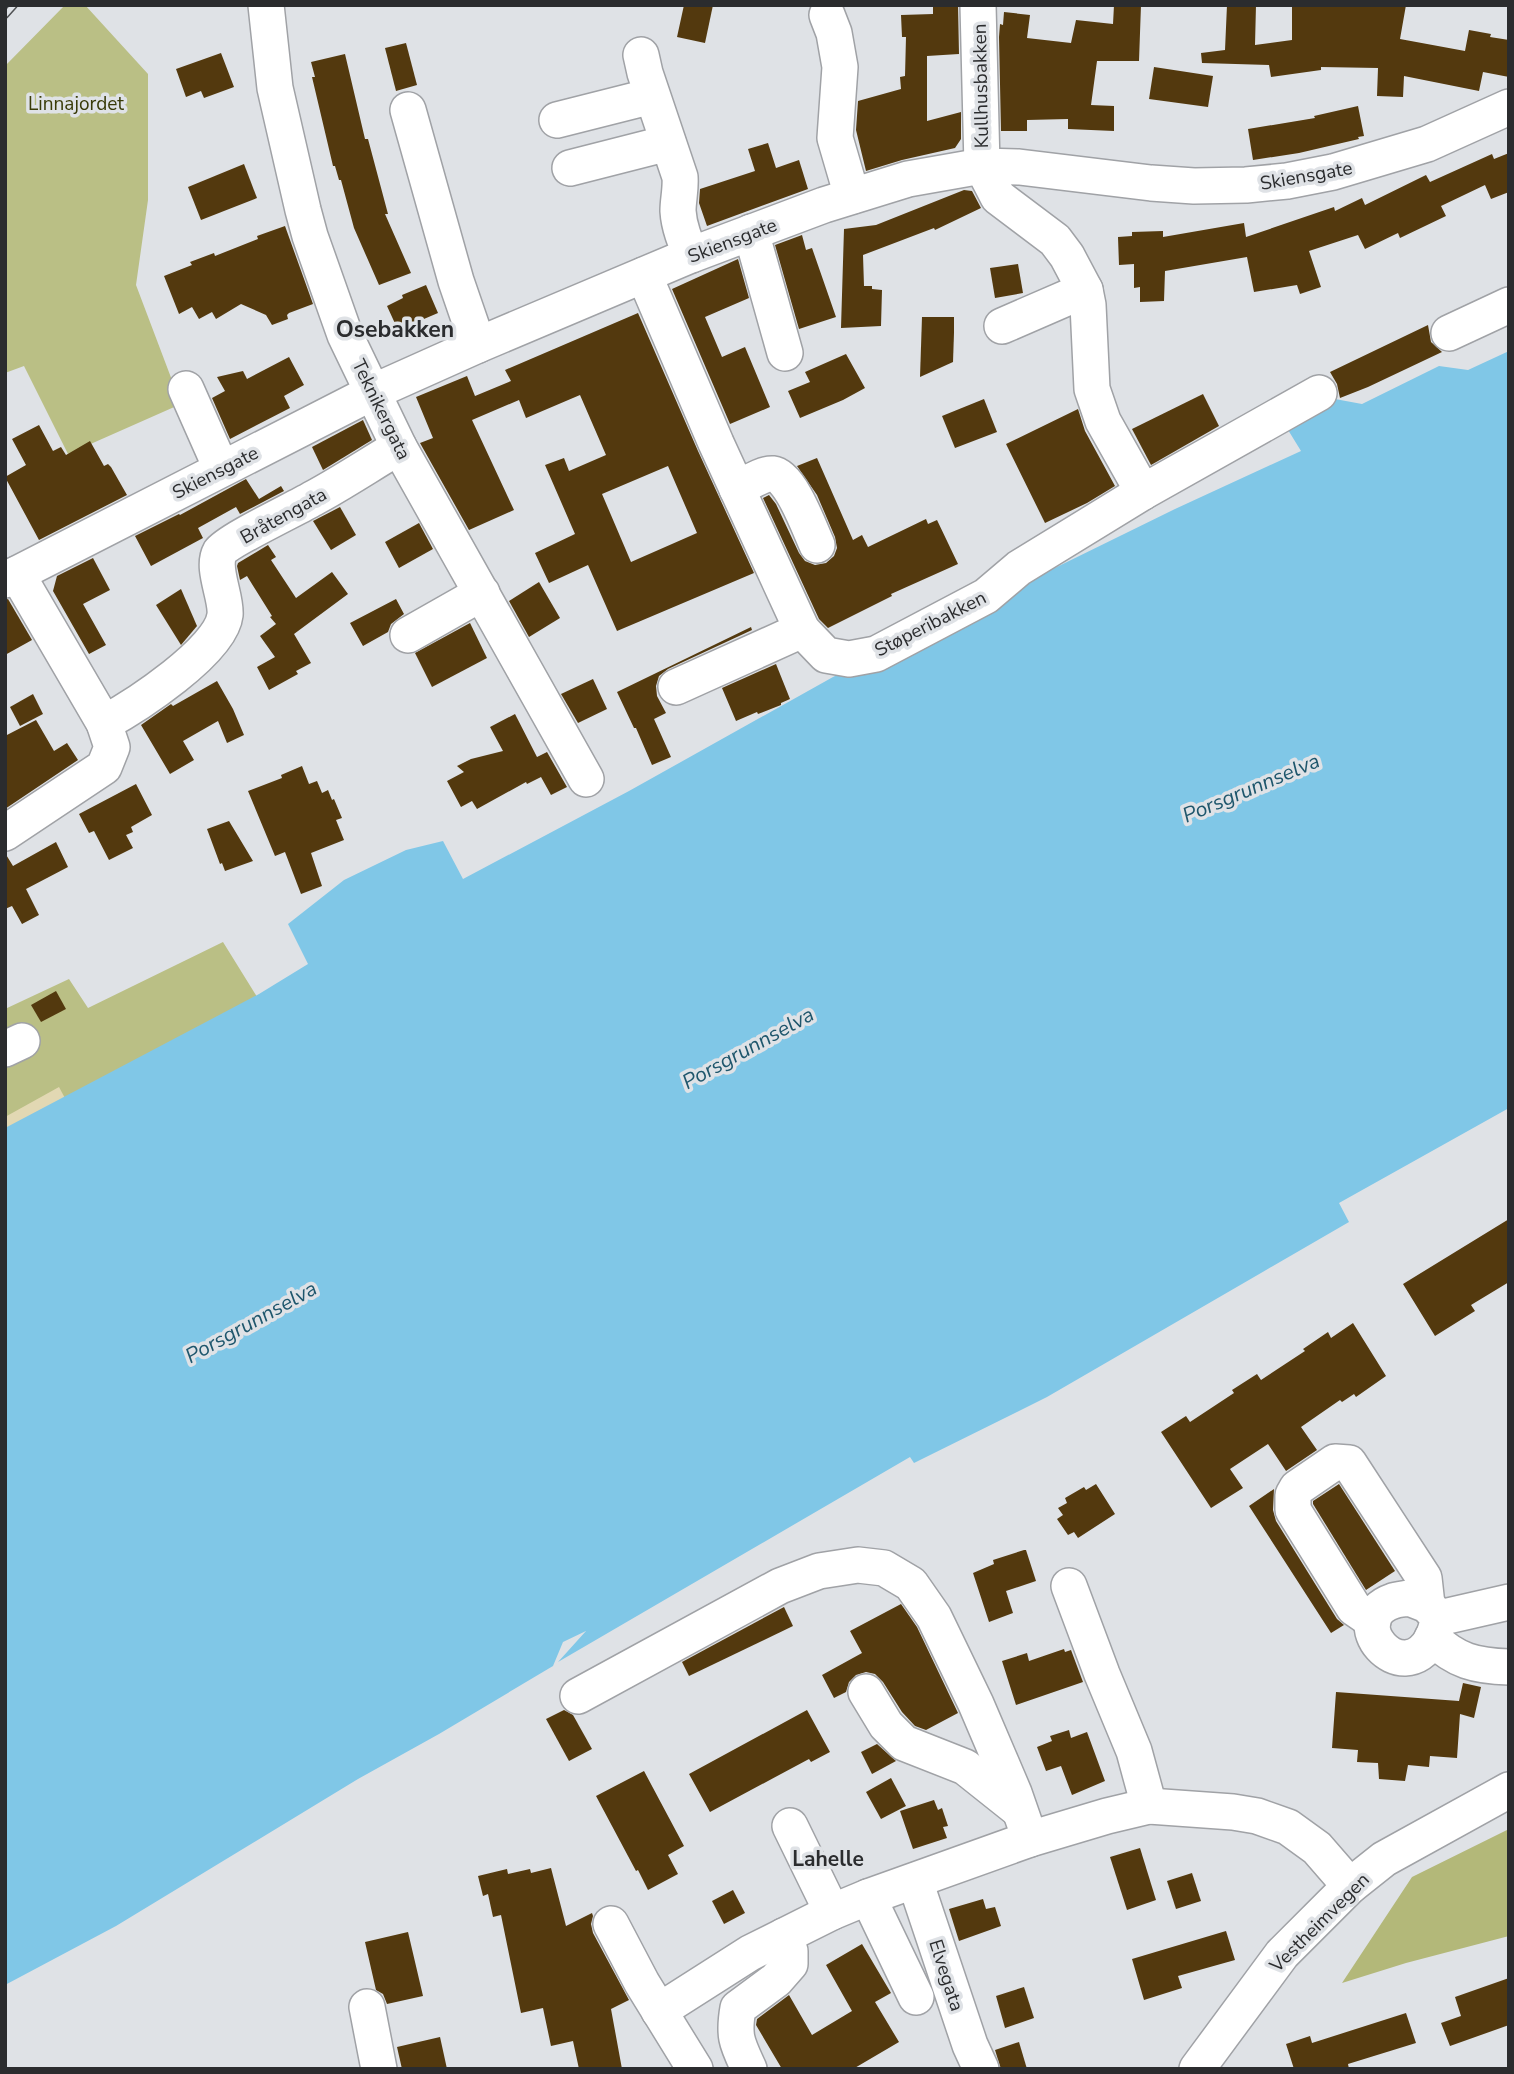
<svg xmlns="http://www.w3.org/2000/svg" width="1514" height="2074" font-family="'Nunito Sans',sans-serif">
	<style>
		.green { fill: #babf85 }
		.forest { fill: #b3b879 }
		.sand { fill: #e2d8b3 }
		.water { fill: #80c7e7 }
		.building { fill: #53390e; fill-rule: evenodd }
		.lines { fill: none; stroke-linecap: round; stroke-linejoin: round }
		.minor-casing { stroke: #a0a2a6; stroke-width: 38 }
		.minor { stroke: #fff; stroke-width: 35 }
		.rail-casing { stroke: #4f5153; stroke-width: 8 }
		.rail { stroke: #dfe2e6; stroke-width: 5; stroke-dasharray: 16; stroke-linecap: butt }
		.labels { text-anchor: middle; stroke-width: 7; stroke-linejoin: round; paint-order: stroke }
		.street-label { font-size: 19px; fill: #2b2c2e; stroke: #dfe2e6 }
		.park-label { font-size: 19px; fill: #393b08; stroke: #dfe2e6 }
		.water-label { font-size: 21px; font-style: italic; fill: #1e566c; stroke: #dfe2e6 }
		.neighbourhood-label { font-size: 21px; font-weight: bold; fill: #2b2c2e; stroke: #dfe2e6 }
		.quarter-label { font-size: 23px; font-weight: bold; fill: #2b2c2e; stroke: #dfe2e6 }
	</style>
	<rect width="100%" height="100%" fill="#dfe2e6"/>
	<g class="green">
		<path d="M65 5H85L148 74V200L136 285 181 404 68 454 24 366 5 373V66Z"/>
		<path d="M223 942 259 1000 5 1137V1049L22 1041 5 1028V1009L69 979 88 1008Z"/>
	</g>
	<path class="forest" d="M1509 1829V1936L1406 1963 1342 1983 1412 1877Z"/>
	<path class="sand" d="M59 1087 81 1128 5 1174V1117Z"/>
	<path class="water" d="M1509 351V1108L1339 1203 1349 1222 1047 1397 914 1463 910 1457 558 1662 586 1631 563 1642 553 1666 439 1734 358 1779 116 1926 5 1985V1128L259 994 308 964 288 924 344 880 406 850 443 841 463 879 629 791 833 677 1175 509 1301 451 1285 425 1335 399 1362 404 1439 366 1468 370Z"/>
	<g class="building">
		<path d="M684 5H713L705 43 677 37Z"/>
		<path d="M933 5H958L959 54 927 56V121L961 112V139L955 148 902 160 866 171 856 130 858 101 901 89 900 77 905 76 906 37H902L901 15 933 14Z"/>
		<path d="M1114 5H1141L1139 61H1097L1091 105 1114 106V131L1068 129V119L1027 120V131H1001L999 37 1000 24 1003 25 1004 12 1030 15 1027 38 1071 43 1076 20 1113 24Z"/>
		<path d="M1227 5H1256L1255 45 1292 40V5H1406L1400 39 1465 51 1469 30 1491 34 1490 37 1509 40V77L1483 72 1479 91 1404 76 1403 97 1377 96 1378 68 1321 67V70L1271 77 1269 65 1202 63 1201 53 1225 50Z"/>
		<path d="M406 43 417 85 396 91 385 48Z"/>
		<path d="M221 53 234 87 204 98 201 91 186 97 176 69Z"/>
		<path d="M345 54 365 139H368L388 214H385L411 273 379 285 354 228 341 180H339L335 166H333L312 77H315L311 62Z"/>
		<path d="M1154 67 1213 76 1208 107 1149 99Z"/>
		<path d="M1358 106 1364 136 1358 137 1359 139 1299 153 1253 160 1248 129 1315 118 1314 116Z"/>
		<path d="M768 143 776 168 799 160 808 189 707 226 699 203 700 189 755 171 748 149Z"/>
		<path d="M1509 153V192L1491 199 1485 185 1441 206 1446 216 1400 238 1398 233 1365 249 1358 235 1309 251 1321 287 1300 294 1297 285 1254 292 1247 257 1165 271 1164 301 1140 302V287L1134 288V264L1119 265 1118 237 1132 236V232L1163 231V237L1244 223 1246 237 1334 207 1335 211 1362 198 1365 205 1426 175 1430 182 1492 154 1494 159Z"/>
		<path d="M244 164 257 198 201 220 188 187Z"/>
		<path d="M964 190 972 191 981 208 935 230 934 228 863 255 864 286H872V289L882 290 881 326 841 328 844 229 876 225Z"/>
		<path d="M285 226 313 304 289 313 287 315 288 319 272 325 266 315 241 304 216 319 212 312 199 319 192 307 179 314 164 276 192 265 190 262 214 253 215 256 258 239 257 236Z"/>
		<path d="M802 235 806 250 812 248 836 317 799 329 775 245Z"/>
		<path d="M738 259 749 298 705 317 722 357 745 347 770 407 730 424 672 289Z"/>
		<path d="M1018 264 1023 293 995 298 990 268Z"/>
		<path d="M426 285 438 313 398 330 387 306 403 298 402 295Z"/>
		<path d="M638 313 698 451 754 573 617 631 588 565 549 583 535 553 575 534 545 465 564 458 569 471 606 455 580 395 526 418 519 400 472 420 514 510 469 530 420 443 433 438 416 397 467 376 475 396 511 381 505 370ZM668 466 697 533 631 562 602 494Z"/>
		<path d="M922 317H954V333L953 362 920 377Z"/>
		<path d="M1428 325 1431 342 1442 352 1368 387 1340 398 1337 384 1330 372Z"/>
		<path d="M846 354 865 388 843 400 800 418 788 391 810 382 805 372Z"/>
		<path d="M289 357 304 385 284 396 290 408 230 439 212 398 225 391 217 377 243 371 247 379Z"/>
		<path d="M1203 394 1219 426 1151 465 1132 429Z"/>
		<path d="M984 399 997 432 955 448 942 416Z"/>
		<path d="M1078 409 1085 431 1115 486 1087 503 1045 523 1006 444Z"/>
		<path d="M363 420 372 440 323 470 312 447Z"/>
		<path d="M39 425 53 451 61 447 66 455 90 441 104 466 108 464 111 467 127 495 39 540 5 477 26 465 12 439Z"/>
		<path d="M817 458 853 540 862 535 868 547 926 519 928 524 937 520 958 564 891 594 892 596 828 628 819 619 763 498 769 495 776 504 799 553 805 561 815 565 826 563 834 556 837 548 835 537 817 495 797 466Z"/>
		<path d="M246 479 259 499 281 486 284 491 240 514 236 507 198 528 203 538 151 566 135 536 179 514 180 515Z"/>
		<path d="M340 507 356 535 331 550 313 521Z"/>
		<path d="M419 523 433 549 399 568 385 542Z"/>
		<path d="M268 545 276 557 271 560 296 598 332 572 348 594 294 634 311 663 296 671 298 674 269 690 257 667 275 657 260 636 276 624 270 617 272 616 247 576 240 580 237 566 238 563Z"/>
		<path d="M93 558 110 590 83 604 106 645 89 654 53 591 57 576Z"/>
		<path d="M539 582 560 618 529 637 509 601Z"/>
		<path d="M181 589 197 626 181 645 156 605Z"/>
		<path d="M8 599 32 640 5 655V600Z"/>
		<path d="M396 599 404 614 391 624 388 632 363 646 350 623Z"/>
		<path d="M470 623 487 658 432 687 415 653Z"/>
		<path d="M751 627 752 630 668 669 659 676 656 686 657 696 666 713 654 719 671 757 652 765 636 728H634L617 692Z"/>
		<path d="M776 664 790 699 781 703V705L758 714 757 712 736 721 722 688Z"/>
		<path d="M593 679 607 709 578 723 561 694Z"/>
		<path d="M217 681 233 709 244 735 227 743 218 721 183 741 194 760 170 774 141 725 171 704 173 706Z"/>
		<path d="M33 694 43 714 20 726 10 707Z"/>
		<path d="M515 714 537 757 547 752 567 787 551 795 541 777 527 784 526 782 477 809 472 801 461 807 447 781 464 772 457 766 471 759 503 751 490 727Z"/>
		<path d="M36 720 54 751 67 743 78 760 5 809V736Z"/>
		<path d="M302 766 309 784 317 781 322 793 328 790 332 800 334 799 342 818 336 820 344 840 311 853 322 886 301 894 285 852 275 856 248 791 282 778 281 775Z"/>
		<path d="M136 784 152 815 131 827 133 832 126 835 133 848 109 860 94 831 89 833 79 814Z"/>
		<path d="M229 821 253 861 225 871 222 863 220 864 207 829Z"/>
		<path d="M56 842 68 867 26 889 39 915 22 924 12 906 5 909V853L13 866Z"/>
		<path d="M56 991 66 1009 41 1022 31 1005Z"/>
		<path d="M1509 1219V1282L1471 1305 1475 1311 1435 1336 1403 1284Z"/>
		<path d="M1353 1323 1386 1376 1356 1397 1354 1394 1342 1402 1340 1400 1301 1427 1317 1450 1286 1471 1268 1444 1230 1469 1243 1488 1211 1508 1161 1432 1186 1416 1190 1422 1234 1393 1232 1390 1257 1374 1261 1380 1305 1351 1303 1349 1328 1332 1331 1338Z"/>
		<path d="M1096 1484 1115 1514 1078 1538 1074 1532 1068 1535 1057 1519 1063 1515 1058 1508 1067 1503 1065 1498 1084 1487 1086 1490Z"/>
		<path d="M1339 1484 1395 1571 1366 1590 1313 1504V1501Z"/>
		<path d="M1274 1489 1273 1510 1276 1521 1337 1619 1344 1625 1331 1633 1249 1506Z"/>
		<path d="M1024 1550H1026L1036 1581 1006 1591 1013 1613 989 1622 973 1573 994 1564 993 1560Z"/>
		<path d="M901 1604 917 1627 958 1713 926 1730 915 1726 902 1712 883 1682 875 1674 866 1672 856 1675 849 1682 846 1692 834 1698 822 1675 862 1653 850 1631Z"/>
		<path d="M784 1607 793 1626 689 1676 682 1662Z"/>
		<path d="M1064 1649 1065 1652 1071 1650 1083 1682 1016 1705 1002 1661 1027 1653 1029 1661Z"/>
		<path d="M1463 1683 1481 1687 1474 1718 1460 1714 1457 1758 1430 1756 1429 1767 1408 1765 1405 1781 1379 1779 1378 1763 1357 1762 1358 1750 1332 1748 1336 1692 1459 1701Z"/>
		<path d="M564 1710 573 1715 592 1749 569 1761 546 1719Z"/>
		<path d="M807 1710 830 1752 811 1762 809 1759 710 1812 689 1774Z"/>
		<path d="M1069 1730 1071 1738 1087 1732 1105 1781 1072 1795 1061 1766 1046 1771 1037 1747 1052 1741 1050 1736Z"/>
		<path d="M877 1744 896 1761 872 1774 861 1752Z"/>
		<path d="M644 1771 684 1846 668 1855 678 1874 648 1890 638 1870 636 1871 596 1796Z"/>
		<path d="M891 1778 906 1806 881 1819 866 1792Z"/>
		<path d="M934 1800 938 1810 942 1808 948 1826 943 1827 947 1838 913 1849 900 1811Z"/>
		<path d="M1140 1848 1156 1900 1127 1910 1110 1857Z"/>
		<path d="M551 1868 566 1926 592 1913 593 1916 591 1924 593 1933 629 2000 611 2009 622 2069H579L573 2041 551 2046 543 2008 521 2013 501 1915 493 1917 488 1894 483 1896 478 1876 507 1869 508 1874 530 1869 531 1873Z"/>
		<path d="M1192 1873 1201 1901 1176 1909 1167 1881Z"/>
		<path d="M733 1890 745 1913 724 1924 712 1901Z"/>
		<path d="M983 1899 986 1909 995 1907 1001 1926 959 1941 949 1909Z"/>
		<path d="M1226 1931 1235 1960 1178 1976 1182 1988 1144 2000 1132 1959Z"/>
		<path d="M408 1932 423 1996 387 2004 383 1994 376 1990 365 1942Z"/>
		<path d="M862 1944 891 1993 875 2002 899 2042 853 2069H782L756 2025 757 2019 789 1995 812 2035 852 2011 826 1965Z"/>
		<path d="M1509 1978V2025L1450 2046 1441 2023 1461 2016 1455 1997Z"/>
		<path d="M1024 1987 1034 2018 1005 2028 996 1996Z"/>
		<path d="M1406 2013 1416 2043 1348 2064 1349 2069H1294L1286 2044 1310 2036 1312 2043Z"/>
		<path d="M440 2037 447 2069H402L397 2047Z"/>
		<path d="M1019 2042 1027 2069H1001L995 2050Z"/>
	</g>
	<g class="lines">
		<g class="minor-casing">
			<g id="minor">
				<path d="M266 5 275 88 303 210 310 236 345 335 399 447 586 779"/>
				<path d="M978 5 982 166 998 197 1055 240 1067 256 1085 290 1088 305 1092 389 1103 421 1143 492"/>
				<path d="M827 15 834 33 840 67 835 138 852 196"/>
				<path d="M641 55 645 73 680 177C681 189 678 200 678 211 679 227 685 241 691 255"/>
				<path d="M408 110 456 281 478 345"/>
				<path d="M557 120 652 96"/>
				<path d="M570 168 668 143"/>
				<path d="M751 232 785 353"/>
				<path d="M644 275 716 443 802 630 826 655 849 659 876 654 986 596 1019 568 1143 492 1319 393"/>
				<path d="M1002 326 1085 290"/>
				<path d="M1449 333 1509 305"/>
				<path d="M186 389 221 468"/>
				<path d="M737 489C747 484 763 473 773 474 791 476 810 530 817 545"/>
				<path d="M5 580 373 392 478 345 691 255 824 205 908 179 982 166 1019 167 1151 183 1194 186 1246 185 1287 181 1333 172 1427 144 1509 107"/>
				<path d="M408 635 482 593"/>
				<path d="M676 687 802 630"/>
				<path d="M104 723C134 707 221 651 225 615 227 598 211 568 220 552 227 541 297 508 312 499 342 483 370 464 399 447"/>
				<path d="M5 833 104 767 112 747 104 723 17 574"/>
				<path d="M5 1049 22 1041"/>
				<path d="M1069 1586 1102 1674 1134 1751 1149 1806"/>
				<path d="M1409 1598 1427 1605 1439 1618C1437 1625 1435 1633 1432 1639 1401 1692 1340 1619 1393 1601 1398 1599 1404 1599 1409 1598Z"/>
				<path d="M1439 1618 1509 1602"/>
				<path d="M1373 1621 1354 1608 1293 1510V1495L1297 1488 1335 1462 1349 1463 1424 1578 1427 1605"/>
				<path d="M1432 1638C1456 1661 1475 1666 1509 1667"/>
				<path d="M866 1692 886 1725 904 1743 965 1767 1019 1810"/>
				<path d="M578 1696 780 1586 819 1571 858 1565 884 1568 911 1584 934 1617 976 1704 1014 1793 1030 1839"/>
				<path d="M790 1826 832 1912"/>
				<path d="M915 1881 970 2045 981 2069"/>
				<path d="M868 1897 916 1997"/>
				<path d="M611 1924 642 1983 695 2069"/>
				<path d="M367 2007 379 2069"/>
				<path d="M659 2011 750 1953 832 1912 868 1897 1030 1839 1107 1816 1149 1806 1233 1812 1257 1816 1288 1827 1317 1848 1350 1886"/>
				<path d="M749 2069C737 2043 733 2037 738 2008L776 1980 790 1964V1951L784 1936"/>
				<path d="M1197 2069 1282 1954 1350 1886 1384 1859 1509 1790"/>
			</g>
		</g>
		<use href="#minor" class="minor"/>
		<g class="rail-casing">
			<path id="rail" d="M5 15 14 5"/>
		</g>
		<use href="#rail" class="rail"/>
	</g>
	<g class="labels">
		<g class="street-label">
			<text transform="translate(980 86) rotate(-91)" y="7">Kullhusbakken</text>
			<text transform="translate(1306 175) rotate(-10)" y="7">Skiensgate</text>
			<text transform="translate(732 240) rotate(-21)" y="7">Skiensgate</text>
			<text transform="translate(382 409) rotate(64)" y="7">Teknikergata</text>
			<text transform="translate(215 472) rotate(-27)" y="7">Skiensgate</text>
			<text transform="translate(283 515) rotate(-29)" y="7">Bråtengata</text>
			<text transform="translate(930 623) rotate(-27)" y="7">Støperibakken</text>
			<text transform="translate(1319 1922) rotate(-45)" y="7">Vestheimvegen</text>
			<text transform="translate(947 1975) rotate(72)" y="7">Elvegata</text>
		</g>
		<g class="park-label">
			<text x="76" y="110">Linnajordet</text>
		</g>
		<g class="water-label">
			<text transform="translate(1251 788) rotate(-23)" y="7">Porsgrunnselva</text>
			<text transform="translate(748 1048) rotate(-29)" y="7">Porsgrunnselva</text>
			<text transform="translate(251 1322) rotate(-29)" y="7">Porsgrunnselva</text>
		</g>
		<g class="neighbourhood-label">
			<text x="828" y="1866">Lahelle</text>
		</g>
		<g class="quarter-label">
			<text x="395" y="337">Osebakken</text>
		</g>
	</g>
	<rect width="1514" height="2074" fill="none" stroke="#2b2c2e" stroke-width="14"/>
</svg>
